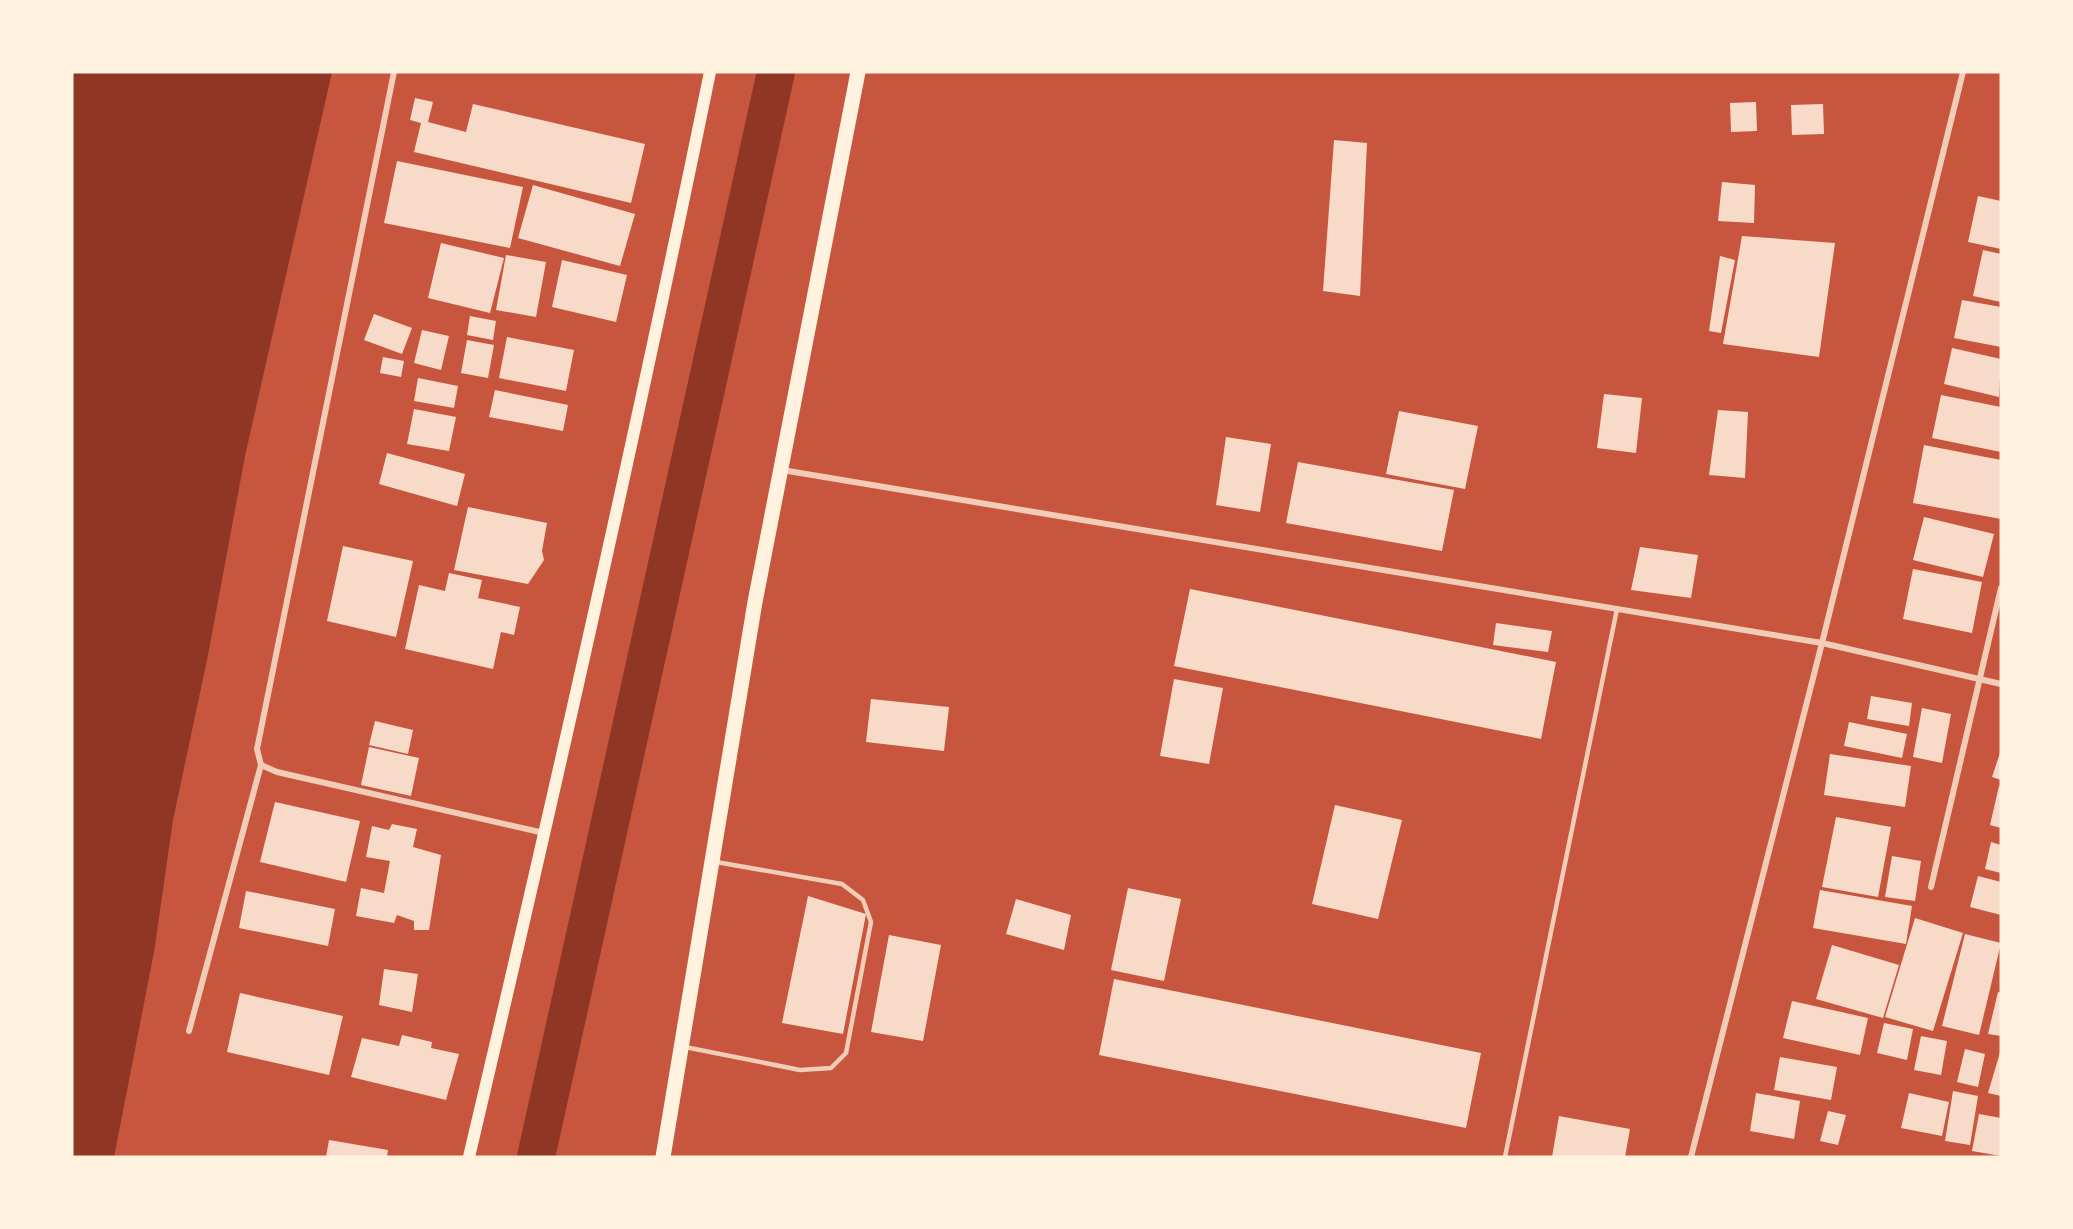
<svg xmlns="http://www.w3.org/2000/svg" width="2073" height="1229" font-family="Figtree,sans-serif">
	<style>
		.water { fill: #8f3625 }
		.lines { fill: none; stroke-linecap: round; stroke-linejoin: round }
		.canal { stroke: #8f3625; stroke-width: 38 }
		.building { fill: #f7dbc8 }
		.service { stroke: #f1ccb7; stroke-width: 4.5 }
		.minor { stroke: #f1ccb7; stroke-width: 6 }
		.secondary { stroke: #fff3e0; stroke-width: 12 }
		.primary { stroke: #fff3e0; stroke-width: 15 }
	</style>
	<rect width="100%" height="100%" fill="#c8553d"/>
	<path class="water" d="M72 72H332L245 456 208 655 173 820 154 952 114 1157H72Z"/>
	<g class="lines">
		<path class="canal" d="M536 1157 776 72"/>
	</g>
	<g class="building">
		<path d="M415 98 433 102 428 122 466 132 473 104 645 144 631 203 414 152 421 123 410 120Z"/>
		<path d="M1756 102 1757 131 1731 132 1730 103Z"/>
		<path d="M1823 104 1824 134 1792 135 1791 105Z"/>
		<path d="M1334 140 1367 143 1360 296 1323 291Z"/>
		<path d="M397 161 523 187 510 248 384 223Z"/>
		<path d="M1722 182 1755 185 1754 223 1718 221Z"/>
		<path d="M533 185 635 214 620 266 518 238Z"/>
		<path d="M1978 196 2001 201V249L1968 242Z"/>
		<path d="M1742 236 1835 243 1819 357 1723 344Z"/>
		<path d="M441 243 504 258 490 313 428 298Z"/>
		<path d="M1983 250 2001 254V302L1973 296Z"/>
		<path d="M506 255 546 262 536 317 496 310Z"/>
		<path d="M1720 256 1735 260 1721 333 1709 331Z"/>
		<path d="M562 260 627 275 616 322 552 307Z"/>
		<path d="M1962 300 2001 307V347L1954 338Z"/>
		<path d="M374 314 412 328 402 354 364 340Z"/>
		<path d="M470 316 496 321 493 340 467 335Z"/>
		<path d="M422 330 449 336 441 370 414 363Z"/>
		<path d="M507 337 574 350 566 391 499 378Z"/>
		<path d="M467 340 494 345 488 378 461 373Z"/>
		<path d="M1952 348 2001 359 1999 397 1944 384Z"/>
		<path d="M383 357 404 361 401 377 380 373Z"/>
		<path d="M418 378 458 386 454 408 414 401Z"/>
		<path d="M495 390 568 405 563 431 489 417Z"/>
		<path d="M1604 394 1642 398 1636 453 1597 448Z"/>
		<path d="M1941 395 2001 407V452L1932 438Z"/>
		<path d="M414 409 456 417 449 451 407 444Z"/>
		<path d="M1718 410 1748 412 1745 478 1709 475Z"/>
		<path d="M1399 411 1478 426 1465 489 1386 474Z"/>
		<path d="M1226 437 1271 444 1260 512 1216 505Z"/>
		<path d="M1924 445 2001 460V519L1913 503Z"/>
		<path d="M387 453 465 474 457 506 379 484Z"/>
		<path d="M1298 462 1454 490 1442 551 1286 523Z"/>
		<path d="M468 507 547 523 542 551 544 560 528 584 454 570Z"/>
		<path d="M1924 517 1994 534 1983 577 1913 560Z"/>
		<path d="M343 546 413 561 396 637 327 621Z"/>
		<path d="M1640 547 1698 555 1691 598 1631 590Z"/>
		<path d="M1913 569 1982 582 1972 633 1903 619Z"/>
		<path d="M449 573 482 580 478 598 520 607 514 635 501 632 493 669 405 649 419 585 445 591Z"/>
		<path d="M1190 589 1556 662 1541 739 1174 666Z"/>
		<path d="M1496 623 1552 631 1548 652 1493 645Z"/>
		<path d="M1174 679 1223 688 1209 764 1160 756Z"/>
		<path d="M1871 696 1912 703 1909 726 1867 719Z"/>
		<path d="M871 699 949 707 944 751 866 742Z"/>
		<path d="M1922 708 1951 714 1942 763 1913 757Z"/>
		<path d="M375 721 413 730 408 754 369 745Z"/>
		<path d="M1849 722 1907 734 1902 758 1844 746Z"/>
		<path d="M369 747 419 758 411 796 361 785Z"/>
		<path d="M2001 750V780L1992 777Z"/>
		<path d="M1830 754 1911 766 1905 807 1824 795Z"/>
		<path d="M1999 786 2001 787V828L1990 825Z"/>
		<path d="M275 802 360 821 346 882 260 862Z"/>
		<path d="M1335 805 1402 820 1378 919 1312 904Z"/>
		<path d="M1836 817 1891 827 1878 897 1822 887Z"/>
		<path d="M392 824 417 829 413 847 441 855 429 930H414V921L397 915 394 923 356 916 361 888 384 893 390 861 366 857 372 826 389 830Z"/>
		<path d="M1991 842 2001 845V873L1985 869Z"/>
		<path d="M1892 856 1921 861 1915 901 1885 897Z"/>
		<path d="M1978 876 2001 882V915L1970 907Z"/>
		<path d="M1128 888 1181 899 1164 981 1111 970Z"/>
		<path d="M1820 890 1912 906 1906 944 1813 928Z"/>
		<path d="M246 891 335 909 328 946 239 928Z"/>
		<path d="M808 896 866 914 843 1034 782 1023Z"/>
		<path d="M1016 899 1071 915 1064 950 1006 934Z"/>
		<path d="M1915 918 1963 933 1933 1031 1885 1017Z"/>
		<path d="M1965 934 2001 943 1979 1035 1942 1026Z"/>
		<path d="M889 935 941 945 923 1041 871 1032Z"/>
		<path d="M1832 945 1899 965 1883 1018 1816 999Z"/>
		<path d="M384 969 418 974 412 1012 379 1005Z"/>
		<path d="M1114 979 1481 1053 1466 1128 1099 1055Z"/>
		<path d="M1998 992 2001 993V1036L1988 1034Z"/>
		<path d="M240 993 343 1016 329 1075 227 1052Z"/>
		<path d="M1792 1001 1868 1018 1860 1055 1783 1038Z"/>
		<path d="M1884 1023 1913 1029 1907 1060 1877 1053Z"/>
		<path d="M402 1035 432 1042 431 1048 459 1054 446 1100 351 1077 362 1038 399 1046Z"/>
		<path d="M1921 1036 1947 1041 1941 1075 1914 1070Z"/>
		<path d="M1965 1049 1985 1054 1978 1087 1957 1082Z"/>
		<path d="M2001 1049V1096L1988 1093Z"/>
		<path d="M1780 1057 1837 1067 1831 1100 1774 1090Z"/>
		<path d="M1953 1091 1978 1096 1970 1145 1945 1141Z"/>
		<path d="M1756 1093 1800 1101 1794 1139 1750 1131Z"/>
		<path d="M1909 1093 1949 1102 1942 1136 1901 1128Z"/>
		<path d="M1828 1111 1846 1115 1838 1145 1820 1141Z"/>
		<path d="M1979 1114 2001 1118V1156L1972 1151Z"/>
		<path d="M1559 1116 1630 1129 1625 1157H1552Z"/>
		<path d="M329 1140 388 1150 387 1157H326Z"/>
	</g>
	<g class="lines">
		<g class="service">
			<path d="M685 1047 800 1070 831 1068 846 1053 871 922 863 900 842 884 716 862"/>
			<path d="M1505 1157 1617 609"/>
		</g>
		<g class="minor">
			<path d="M394 72 257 749 261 765 277 772 544 833"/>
			<path d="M782 470 1822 643 2001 684"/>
			<path d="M1931 887 2001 588"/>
			<path d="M189 1031 261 765"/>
			<path d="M1691 1157 1822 643 1963 72"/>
		</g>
		<path class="secondary" d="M469 1157C554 796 636 435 710 72"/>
		<path class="primary" d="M663 1157 755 602 858 72"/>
	</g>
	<rect width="2073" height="1229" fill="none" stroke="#fff3e0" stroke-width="147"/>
</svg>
